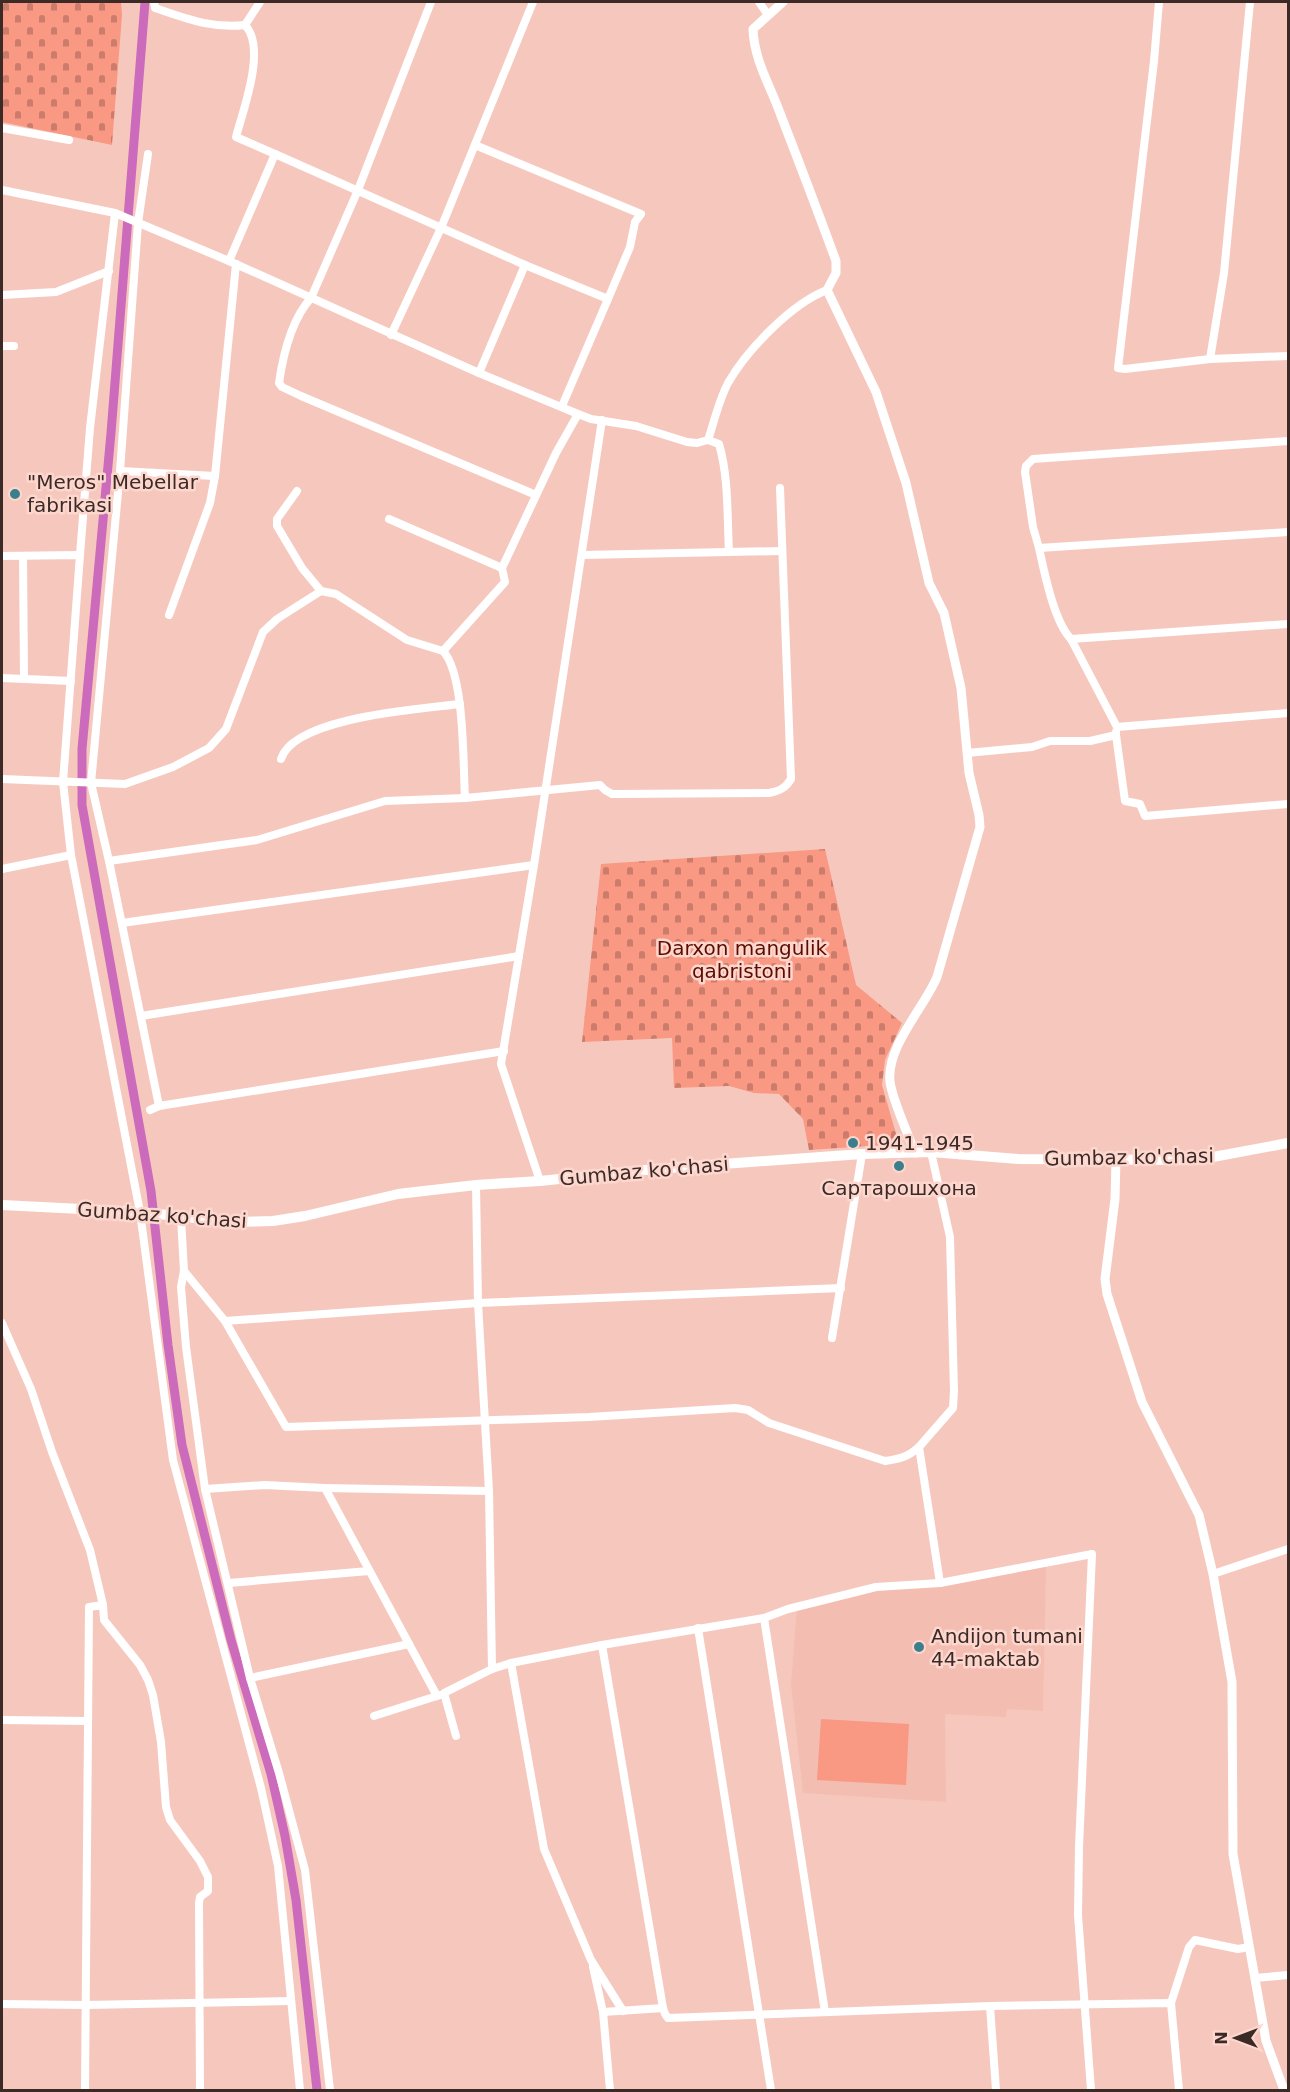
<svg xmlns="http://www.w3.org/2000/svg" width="1290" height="2092" font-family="'DejaVu Sans',sans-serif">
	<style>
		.built { fill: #f4bdb1 }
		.cemetery { fill: url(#cemetery-stones) }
		.park { fill: #f99883 }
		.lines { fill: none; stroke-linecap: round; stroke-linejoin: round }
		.canal { stroke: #cc6abc; stroke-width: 9 }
		.minor { stroke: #fff; stroke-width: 8 }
		.tertiary { stroke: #fff; stroke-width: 9 }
		.secondary { stroke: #fff; stroke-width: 10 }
		.poi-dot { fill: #3b7f8d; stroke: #fdd7ce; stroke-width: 2 }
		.labels { text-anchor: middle; stroke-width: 5; stroke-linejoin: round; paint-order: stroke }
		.poi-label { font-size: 20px; fill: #3b2a26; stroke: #fdd7ce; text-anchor: start }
		.park-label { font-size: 20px; fill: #5c0d00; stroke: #fdd7ce }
		.street-label { font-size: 20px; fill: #3b2a26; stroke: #fdd7ce }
	</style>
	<defs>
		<pattern id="cemetery-stones" width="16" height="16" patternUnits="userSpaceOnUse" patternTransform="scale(1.5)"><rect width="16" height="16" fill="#f99883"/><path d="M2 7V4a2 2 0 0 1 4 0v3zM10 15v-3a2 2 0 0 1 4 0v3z" fill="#cb7c6b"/></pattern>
	</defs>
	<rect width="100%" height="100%" fill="#f6c8bd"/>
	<path class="built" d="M1046 1565 1043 1711 1007 1709 1006 1717 945 1714 946 1802 803 1793 791 1684 797 1609 876 1589 938 1587Z"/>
	<g class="cemetery">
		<path d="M2 2H121L122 15 112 145 2 122Z"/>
		<path d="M825 849 856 985 902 1023 885 1060 882 1085 899 1144 809 1150 803 1119 779 1094 754 1093 729 1086 674 1088 672 1038 582 1042 601 864Z"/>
	</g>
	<path class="park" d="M821 1719 909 1724 906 1785 817 1780Z"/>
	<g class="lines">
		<path class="canal" d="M145 2 111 433 82 749V805L151 1191 168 1345 182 1445 231 1640 271 1774 285 1836 296 1900 317 2090"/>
		<g class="minor">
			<path d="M154 2 155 8C185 18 212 29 245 25L260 2"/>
			<path d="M431 2 358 190 311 298C291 320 283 355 279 383L282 387 301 396 536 495"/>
			<path d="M759 2 768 15"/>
			<path d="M1159 2 1154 61 1118 368 1125 369 1210 359 1288 356"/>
			<path d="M245 25C267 48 243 110 236 137L275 154"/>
			<path d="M2 128 69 140"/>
			<path d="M475 145 641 214 635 222 630 247 608 299"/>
			<path d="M148 154 138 223 120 471 91 783 109 861 159 1106 504 1051"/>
			<path d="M2 190 115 213 229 261 479 373 578 414 591 419 636 426 687 442 697 443 708 440C714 422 719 400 728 383 747 350 791 304 827 290"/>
			<path d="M229 261 275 154 525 265 608 299 562 406"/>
			<path d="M2 295 56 292 109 271"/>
			<path d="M391 335 441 228 533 2"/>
			<path d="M2 346H14"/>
			<path d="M1210 359 1224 273 1250 2"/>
			<path d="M479 373 525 265"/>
			<path d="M708 440 719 444C729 478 727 517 729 552"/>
			<path d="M120 471 215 476"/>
			<path d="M297 491 277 519V526L302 568 321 591"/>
			<path d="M389 519 502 568"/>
			<path d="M1288 532 1039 548C1044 571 1054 622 1071 639L1117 727 1288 713"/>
			<path d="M1039 548 1033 527 1025 472 1026 466 1033 459 1288 441"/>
			<path d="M80 555 90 428 115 213"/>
			<path d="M582 555 781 551"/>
			<path d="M2 556 80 555 63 782 71 855 140 1212 173 1460 261 1788 278 1866 300 2090"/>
			<path d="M23 556 24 679"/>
			<path d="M169 615 210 503 215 476 236 264"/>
			<path d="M1071 639 1288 624"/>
			<path d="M443 651C465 674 463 765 465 798L600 785 605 790 612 794 769 793C779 791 786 788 791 779L780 488"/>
			<path d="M443 651 505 582 502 568 556 453 578 414"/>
			<path d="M2 678 71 681"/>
			<path d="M1116 735 1125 801 1140 804 1145 816 1288 804"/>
			<path d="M967 753 1032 747 1050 741H1090L1116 735V732"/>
			<path d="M281 759C294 717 421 709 460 704"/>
			<path d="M2 779 125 784 173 767 209 748 226 729 263 632 277 619 321 591 336 594 407 640 443 651"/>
			<path d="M109 861 257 840 385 801 465 798"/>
			<path d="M2 869 71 855"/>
			<path d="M122 923 534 865"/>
			<path d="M141 1016 519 956"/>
			<path d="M150 1110 159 1106"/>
			<path d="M540 1181 501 1064 534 865 602 420"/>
			<path d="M476 1185 478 1303 489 1491 492 1669"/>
			<path d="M181 1218 184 1271 181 1287 186 1347 205 1489 250 1678 279 1773 305 1870 330 2090"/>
			<path d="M184 1271 225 1321 286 1427 589 1417 735 1408 748 1410 769 1423 885 1461C899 1459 908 1457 919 1447L940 1583"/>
			<path d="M225 1321 478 1303 841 1288"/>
			<path d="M2 1323 31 1389 52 1452 90 1550 103 1605 104 1620 140 1665 148 1680 153 1695 161 1742 166 1807 170 1820 200 1861 208 1877V1891L200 1897 199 1903 200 2090"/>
			<path d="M832 1338 862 1154"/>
			<path d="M919 1447 953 1408 954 1391 950 1237 931 1152"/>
			<path d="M325 1488 489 1491"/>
			<path d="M205 1489 265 1485 325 1488 437 1696"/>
			<path d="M1213 1574 1288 1549"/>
			<path d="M229 1583 369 1571"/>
			<path d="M764 1618 825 2012"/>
			<path d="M698 1628 771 2090"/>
			<path d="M602 1645 663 2008"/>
			<path d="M511 1663 544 1849 591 1960 623 2011"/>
			<path d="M250 1678 409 1644"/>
			<path d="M374 1716 440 1695"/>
			<path d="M2 1720 88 1721"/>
			<path d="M456 1736 444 1693 492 1669 511 1663 602 1645 764 1618 788 1609 876 1587 940 1583 1092 1554 1079 1847 1078 1915 1091 2090"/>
			<path d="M593 1967 603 2012 610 2090"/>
			<path d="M1255 1978 1288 1975"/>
			<path d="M1171 2003 1189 1947 1195 1940 1238 1949 1249 1947"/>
			<path d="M2 2004 85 2005 291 2001"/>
			<path d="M990 2006 996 2090"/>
			<path d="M603 2012 663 2008 665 2014 668 2018 990 2006 1171 2003 1179 2090"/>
			<path d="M85 2090 89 1607 103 1605"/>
		</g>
		<g class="tertiary">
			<path d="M783 2 753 29C754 60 770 85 780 113 799 162 818 212 836 261V273L827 290 876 392 906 483 929 583 944 613 961 688 969 773 979 815 980 827 937 977C924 1008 886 1047 890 1082 893 1102 908 1133 915 1153"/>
			<path d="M1116 1159 1115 1199 1105 1279 1107 1294 1142 1402 1199 1515 1213 1574 1232 1682 1233 1854 1266 2041 1284 2090"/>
		</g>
		<path class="secondary" d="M2 1205 140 1212 232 1222 273 1221 305 1216 398 1194 476 1185 540 1181 655 1169 862 1154 931 1152 1019 1159 1197 1160 1288 1143"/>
	</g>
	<g class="poi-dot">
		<circle cx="15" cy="494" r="6"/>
		<circle cx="853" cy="1143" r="6"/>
		<circle cx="899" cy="1166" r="6"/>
		<circle cx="919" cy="1647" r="6"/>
	</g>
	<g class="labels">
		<g class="poi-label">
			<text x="27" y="489">"Meros" Mebellar<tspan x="27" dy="23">fabrikasi</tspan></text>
			<text x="865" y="1150">1941-1945</text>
			<text x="899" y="1195" text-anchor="middle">Сартарошхона</text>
			<text x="931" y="1643">Andijon tumani<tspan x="931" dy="23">44-maktab</tspan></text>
		</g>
		<g class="park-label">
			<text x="742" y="955">Darxon mangulik<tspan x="742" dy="23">qabristoni</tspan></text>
		</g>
		<g class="street-label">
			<text transform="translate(1129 1157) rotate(-1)" y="7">Gumbaz ko'chasi</text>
			<text transform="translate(644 1171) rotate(-5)" y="7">Gumbaz ko'chasi</text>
			<text transform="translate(162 1215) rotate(4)" y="7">Gumbaz ko'chasi</text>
		</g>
	</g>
	<rect width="1290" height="2092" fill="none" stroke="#3b2a26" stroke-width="6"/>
	<g transform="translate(1236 2038) rotate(270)" stroke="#fdd7ce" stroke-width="4.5" paint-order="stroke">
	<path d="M0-4.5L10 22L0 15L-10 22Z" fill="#3b2a26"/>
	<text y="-9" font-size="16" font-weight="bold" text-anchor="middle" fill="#3b2a26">N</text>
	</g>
</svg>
